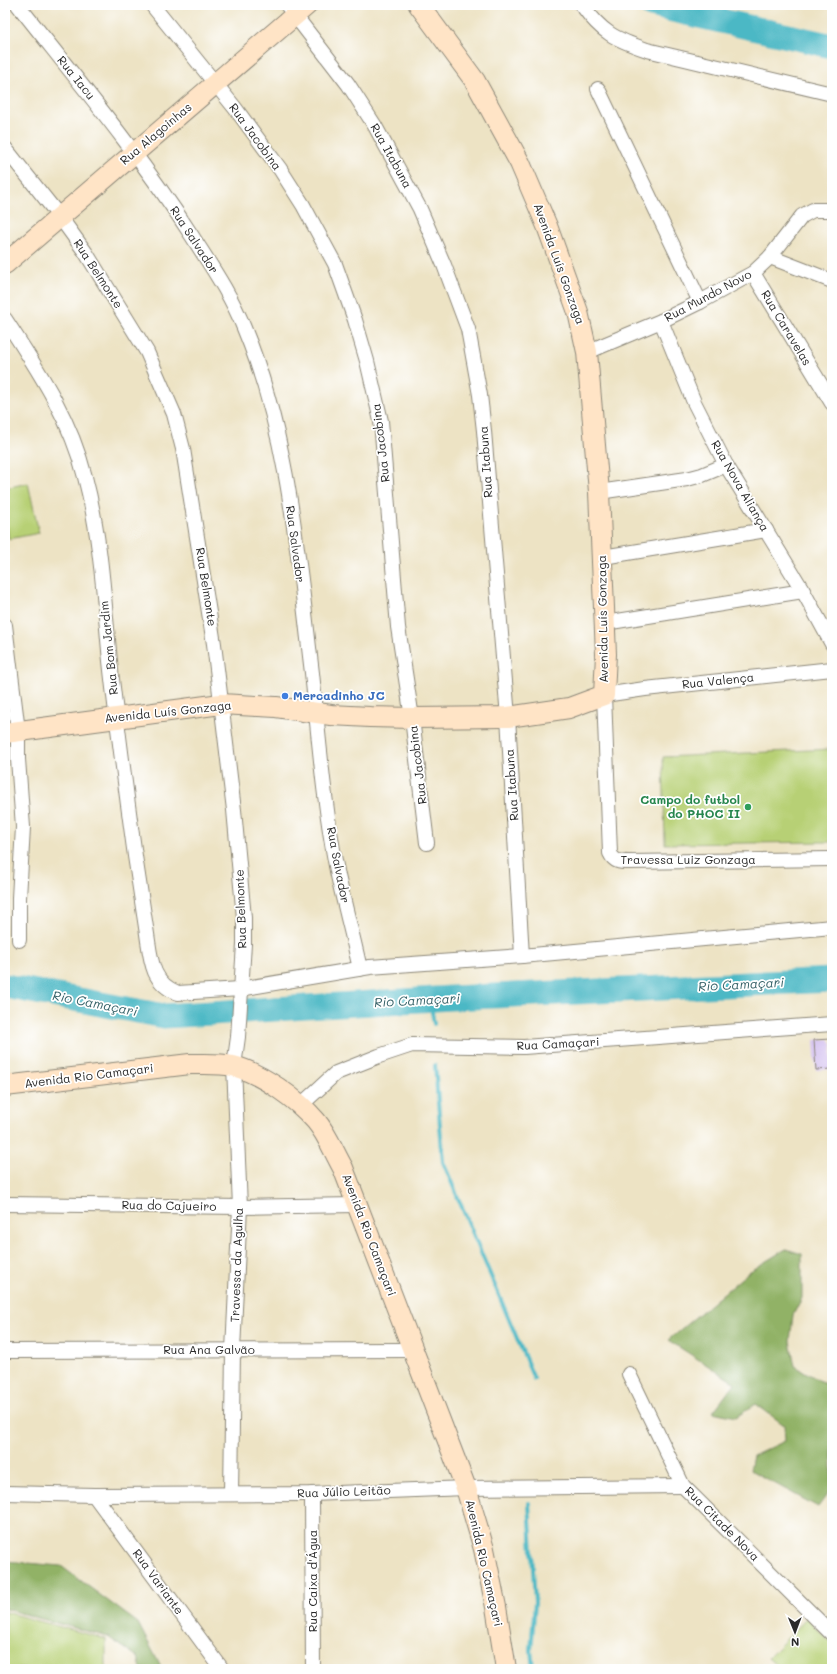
<svg xmlns="http://www.w3.org/2000/svg" width="837" height="1674" font-family="Mali,sans-serif">
	<style>
		.green { fill: #b7d075; stroke: #717e50 }
		.forest { fill: #91b266; stroke: #5e6e48 }
		.lines { fill: none; stroke-linecap: round; stroke-linejoin: round }
		.stream { stroke: #4bb8c5; stroke-width: 4 }
		.river { stroke: #4bb8c5; stroke-width: 25 }
		.building { fill: #cdb7ed }
		.street-casing { stroke: #8c8778; stroke-width: 16 }
		.secondary-casing { stroke: #8c8778; stroke-width: 22 }
		.street { stroke: #fff; stroke-width: 14 }
		.secondary { stroke: #ffe4c6; stroke-width: 20 }
		.shop-dot { fill: #3f7fe0; stroke: #fff; stroke-width: 1.5 }
		.leisure-dot { fill: #2e9e5b; stroke: #fff; stroke-width: 1.5 }
		.labels { text-anchor: middle; stroke-width: 3.5; stroke-linejoin: round; paint-order: stroke }
		.street-label { font-size: 12px; fill: #2b2b2b; stroke: #fff }
		.shop-label { font-size: 12px; font-weight: bold; fill: #366cbe; stroke: #fff; text-anchor: start }
		.leisure-label { font-size: 12px; font-weight: bold; fill: #27864d; stroke: #fff; text-anchor: end }
		.water-label { font-size: 13px; font-style: italic; fill: #386369; stroke: #fff }
	</style>
	<rect width="100%" height="100%" fill="#fff"/>
	<filter id="ink" filterUnits="userSpaceOnUse"><feTurbulence type="fractalNoise" baseFrequency=".025" numOctaves="2"/><feDisplacementMap in="SourceGraphic" scale="8" xChannelSelector="R" yChannelSelector="G"/><feConvolveMatrix kernelMatrix="1 2 1 2 8 2 1 2 1" color-interpolation-filters="sRGB"/></filter>
	<filter id="wash" filterUnits="userSpaceOnUse"><feTurbulence type="fractalNoise" baseFrequency=".012" numOctaves="4" result="noise"/><feDisplacementMap in="SourceGraphic" scale="16" xChannelSelector="R" yChannelSelector="G"/><feGaussianBlur stdDeviation="0.9" result="paint"/><feColorMatrix in="noise" values="0 0 0 0 0 0 0 0 0 0 0 0 0 0 0 0 0 1.4 0 .05"/><feComposite in="paint" operator="in"/></filter>
	<g filter="url(#wash)">
		<rect width="100%" height="100%" fill="#ede3c4"/>
		<g class="green">
			<path d="M28 483 39 533 9 539 5 519V488Z"/>
			<path d="M832 749V842L665 844 663 757Z"/>
			<path d="M5 1612 106 1639V1669H5Z"/>
			<path d="M807 1618 832 1644V1669H780L768 1658Z"/>
		</g>
		<g class="forest">
			<path d="M786 1249 802 1254V1298L793 1315 790 1341 795 1366 832 1388V1488L818 1507 750 1470 753 1456 785 1441 784 1425 756 1404 736 1417 713 1412 735 1383 668 1340 750 1271Z"/>
			<path d="M5 1561 61 1566 138 1623 162 1669H141L138 1657 108 1637 5 1609Z"/>
		</g>
		<g class="lines">
			<g class="stream">
				<path d="M430 1000 434 1024"/>
				<path d="M435 1065 443 1162 534 1379"/>
				<path d="M529 1503 535 1602 531 1650 533 1669"/>
			</g>
			<g class="river">
				<path d="M651 5 832 46"/>
				<path d="M5 986 164 1016 451 998 832 980"/>
			</g>
		</g>
		<g id="blocks">
			<path class="building" d="M830 1039V1043H832L831 1069 816 1070 814 1040Z"/>
		</g>
	</g>
	<g filter="url(#ink)">
		<use href="#blocks" fill-opacity="0" stroke="#8c8778" stroke-width="1"/>
		<g class="lines">
			<g class="street-casing">
				<g id="street">
					<path d="M18 5C78 81 140 155 192 236 211 266 231 295 244 328 289 436 298 557 312 673 319 739 324 806 337 871 344 904 353 936 360 969"/>
					<path d="M152 5 235 108 280 169 303 205 335 264 355 320 367 361 381 421 398 627 412 718 427 843"/>
					<path d="M287 5 348 84 375 126 420 209 444 265 468 329 480 395 484 431 508 717 522 956"/>
					<path d="M582 5C602 33 615 39 647 50L832 94"/>
					<path d="M598 89 700 302"/>
					<path d="M5 148 60 217 86 253 147 352 174 414 183 449 214 644 234 810 244 918V944L238 1037 234 1066 240 1207 233 1350 231 1494"/>
					<path d="M770 257 832 281"/>
					<path d="M753 273 832 403"/>
					<path d="M5 319C38 370 70 417 85 477 101 537 104 600 110 661 117 726 126 791 135 856 139 882 143 908 147 934 149 947 150 960 155 972 160 983 167 989 178 993L240 989 370 967 522 956 832 927"/>
					<path d="M661 321 694 402 726 465 803 591 832 644"/>
					<path d="M587 352 661 321 700 302 753 273 770 257 802 216 813 210H832"/>
					<path d="M599 492 687 479 702 475 726 465"/>
					<path d="M603 557 766 530"/>
					<path d="M605 623 803 591"/>
					<path d="M5 625 18 731V759L23 827 19 898V940"/>
					<path d="M832 669 645 689 604 695 610 853C614 862 620 862 629 862L832 859"/>
					<path d="M301 1105 336 1073 379 1056 412 1045 524 1047 832 1024"/>
					<path d="M5 1204 240 1207 356 1205"/>
					<path d="M5 1351 413 1350"/>
					<path d="M629 1374 683 1486 832 1634"/>
					<path d="M5 1493 94 1495 312 1494 466 1488 683 1486"/>
					<path d="M312 1494 313 1669"/>
					<path d="M94 1495 222 1669"/>
				</g>
			</g>
			<g class="secondary-casing">
				<g id="secondary">
					<path d="M5 264 307 5"/>
					<path d="M5 733 221 704 276 707 331 715 370 717 412 718 508 717 569 708 604 695 606 654 599 492 587 352 578 312 547 226 520 163 475 81 419 5"/>
					<path d="M5 1086 190 1064C204 1064 219 1063 233 1066 261 1073 297 1099 316 1121 327 1134 334 1152 343 1168L466 1488 484 1549 496 1607 506 1669"/>
				</g>
			</g>
			<use href="#street" class="street"/>
			<use href="#secondary" class="secondary"/>
		</g>
	</g>
	<circle class="shop-dot" cx="285" cy="696" r="4"/>
	<circle class="leisure-dot" cx="748" cy="807" r="4"/>
	<g class="labels">
		<g class="street-label">
			<text transform="translate(76 78) rotate(51)" y="4">Rua Iacu</text>
			<text transform="translate(156 134) rotate(-40)" y="4">Rua Alagoinhas</text>
			<text transform="translate(255 137) rotate(54)" y="4">Rua Jacobina</text>
			<text transform="translate(391 156) rotate(61)" y="4">Rua Itabuna</text>
			<text transform="translate(194 240) rotate(57)" y="4">Rua Salvador</text>
			<text transform="translate(559 264) rotate(70)" y="4">Avenida Luís Gonzaga</text>
			<text transform="translate(98 274) rotate(57)" y="4">Rua Belmonte</text>
			<text transform="translate(708 296) rotate(-28)" y="4">Rua Mundo Novo</text>
			<text transform="translate(786 328) rotate(59)" y="4">Rua Caravelas</text>
			<text transform="translate(381 443) rotate(-97)" y="4">Rua Jacobina</text>
			<text transform="translate(486 462) rotate(-94)" y="4">Rua Itabuna</text>
			<text transform="translate(740 486) rotate(60)" y="4">Rua Nova Aliança</text>
			<text transform="translate(295 544) rotate(82)" y="4">Rua Salvador</text>
			<text transform="translate(206 587) rotate(81)" y="4">Rua Belmonte</text>
			<text transform="translate(603 619) rotate(-91)" y="4">Avenida Luís Gonzaga</text>
			<text transform="translate(109 648) rotate(-96)" y="4">Rua Bom Jardim</text>
			<text transform="translate(718 681) rotate(-6)" y="4">Rua Valença</text>
			<text transform="translate(168 712) rotate(-6)" y="4">Avenida Luís Gonzaga</text>
			<text transform="translate(418 765) rotate(-97)" y="4">Rua Jacobina</text>
			<text transform="translate(512 785) rotate(-94)" y="4">Rua Itabuna</text>
			<text x="688" y="864">Travessa Luiz Gonzaga</text>
			<text transform="translate(338 865) rotate(79)" y="4">Rua Salvador</text>
			<text transform="translate(241 909) rotate(-92)" y="4">Rua Belmonte</text>
			<text transform="translate(558 1044) rotate(-3)" y="4">Rua Camaçari</text>
			<text transform="translate(89 1076) rotate(-7)" y="4">Avenida Rio Camaçari</text>
			<text transform="translate(169 1206) rotate(1)" y="4">Rua do Cajueiro</text>
			<text transform="translate(369 1235) rotate(69)" y="4">Avenida Rio Camaçari</text>
			<text transform="translate(237 1265) rotate(-88)" y="4">Travessa da Agulha</text>
			<text x="209" y="1354">Rua Ana Galvão</text>
			<text transform="translate(344 1492) rotate(-2)" y="4">Rua Júlio Leitão</text>
			<text transform="translate(722 1524) rotate(45)" y="4">Rua Citade Nova</text>
			<text transform="translate(484 1563) rotate(77)" y="4">Avenida Rio Camaçari</text>
			<text transform="translate(313 1581) rotate(-90)" y="4">Rua Caixa d'Água</text>
			<text transform="translate(158 1582) rotate(54)" y="4">Rua Variante</text>
		</g>
		<g class="shop-label">
			<text x="293" y="700">Mercadinho JC</text>
		</g>
		<g class="leisure-label">
			<text x="740" y="804">Campo do futbol<tspan x="740" dy="14">do PHOC II</tspan></text>
		</g>
		<g class="water-label">
			<text transform="translate(741 984) rotate(-3)" y="5">Rio Camaçari</text>
			<text transform="translate(417 1000) rotate(-3)" y="5">Rio Camaçari</text>
			<text transform="translate(95 1003) rotate(11)" y="5">Rio Camaçari</text>
		</g>
	</g>
	<rect width="837" height="1674" fill="none" stroke="#fff" stroke-width="20"/>
	<g transform="translate(795 1632) rotate(179)" stroke="#ffffff" stroke-width="3" paint-order="stroke">
	<path d="M0-3L7 15L0 10L-7 15Z" fill="#2b2b2b"/>
	<text y="-6" font-size="11" font-weight="bold" text-anchor="middle" fill="#2b2b2b">N</text>
	</g>
</svg>
